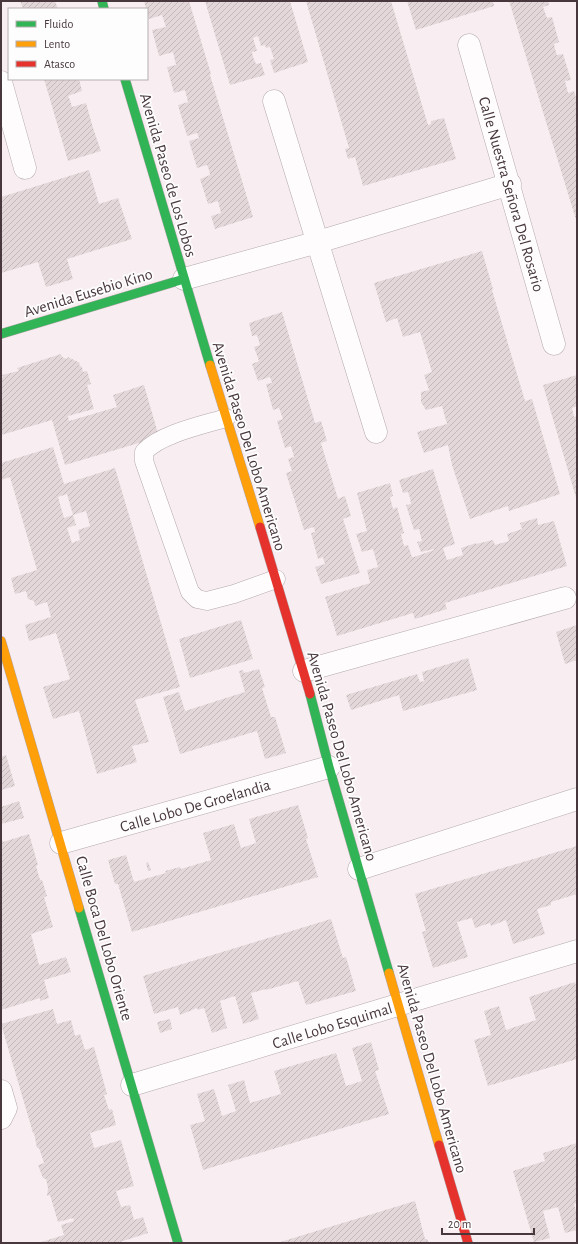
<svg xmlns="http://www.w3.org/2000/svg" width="578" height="1244" font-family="'Alegreya Sans',sans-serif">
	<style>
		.building { fill: url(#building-hatch); fill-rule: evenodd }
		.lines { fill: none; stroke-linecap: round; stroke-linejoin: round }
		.lane-casing { stroke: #b3a8ac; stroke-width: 19 }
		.street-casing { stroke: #b3a8ac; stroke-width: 23 }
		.fast-casing { stroke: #b3a8ac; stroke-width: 10 }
		.slow-casing { stroke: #b3a8ac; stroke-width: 10 }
		.jam-casing { stroke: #b3a8ac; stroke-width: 10 }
		.lane { stroke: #fefcfd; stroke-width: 18 }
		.street { stroke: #fefcfd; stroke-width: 22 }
		.fast { stroke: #30b455; stroke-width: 9 }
		.slow { stroke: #ff9f0a; stroke-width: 9 }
		.jam { stroke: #e5322d; stroke-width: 9 }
		.labels { text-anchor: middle; stroke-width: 3.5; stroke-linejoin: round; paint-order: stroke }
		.street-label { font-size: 16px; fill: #48373d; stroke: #fdfdfd }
	</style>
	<defs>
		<pattern id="building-hatch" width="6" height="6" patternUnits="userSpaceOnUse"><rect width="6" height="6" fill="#e3d7d9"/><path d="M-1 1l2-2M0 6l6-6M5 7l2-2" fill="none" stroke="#c4b9bb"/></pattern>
	</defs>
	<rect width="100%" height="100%" fill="#f8eef1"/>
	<g class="building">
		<path d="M20 1H55L58 9H23Z"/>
		<path d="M144 1H189L211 74 210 75 253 217 215 229 211 216 221 213 218 201 208 204 200 179 210 175 209 170 207 165 197 168 189 141 199 138 198 135 197 133 187 136 178 105 188 102 185 90 174 93 167 67 176 65 173 52 159 56 152 30 166 27 162 15 149 19Z"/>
		<path d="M205 1H290L308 62 274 73 270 60 274 59 270 47 266 48 265 45 261 46 258 36 253 38 257 51 252 52 253 57 256 64 261 63 265 75 230 85Z"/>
		<path d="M306 1H391L428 125 431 124V121L444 118 456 159 363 186 355 157 348 159 345 149 349 148Z"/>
		<path d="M407 1H493L494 6 416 30Z"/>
		<path d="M509 1H548L549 5 543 7 547 18 552 17 559 42 554 44 555 49 557 55 563 54 571 80 565 81 568 93 574 91 577 101V223Z"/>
		<path d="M44 79H79L82 91 68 96 70 100 72 107 86 103 93 128 101 151 68 161Z"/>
		<path d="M89 170 99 204 118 198 132 239 67 259 73 279 46 287 38 262 1 273V197Z"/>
		<path d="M482 251 493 289 492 290 525 401 532 399 560 494 509 511 508 506 470 519 452 465 448 445 424 453 417 432 447 424 442 406 426 410 421 402V392L429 390 424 375 432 372 420 332 403 337 397 318 386 322 374 283Z"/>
		<path d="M282 312 315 423 321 421 327 441 321 443 338 499 345 496 351 516 343 519 360 573 321 584 315 567 325 564 324 561 323 557 318 559 311 533 315 532 314 527 304 530 286 473 292 471 288 459 294 457 291 446 285 448 277 421 283 419 279 408 273 410 266 384 272 383 270 377 258 381 252 364 259 361 254 347 260 345 257 335 252 336 249 323Z"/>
		<path d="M61 354 62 357 67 359 68 357 80 363 79 365 82 367 83 372 87 371 91 384 87 385 94 409 68 416 69 421 117 407 113 395 144 385 159 437 65 465 52 420 1 435V377H3L2 375 19 371 17 368Z"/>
		<path d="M577 375V406L572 408 574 417 577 416V501L543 385Z"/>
		<path d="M53 447 64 484 115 468 180 687 135 700 149 742 132 746 137 762 97 774 79 711 53 719 43 687 70 679 56 633 29 641 25 625 51 617 47 602 35 606 34 601 28 599 26 591 15 594 11 578 37 570 10 477 1 480V463ZM67 494 73 515 86 511 90 526 78 530 80 540 72 543 67 528 76 525 73 515 64 518 58 497Z"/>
		<path d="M433 469 455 544 443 548 447 560 463 555 461 548 476 543V544L493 540 495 545 509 541 507 534 522 529 520 523 537 518 538 525 554 521 567 566 445 603 447 609 415 619 413 613 337 636 325 597 370 583 367 570 378 567 373 549 362 552 356 534 367 531 357 493 390 483 393 496 390 497 393 509 397 507 404 533 401 534 404 546 408 545 412 557H414L434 550V549L421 552 417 542 422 541 419 529 414 530 406 505 411 504 410 498 408 492 403 493 399 480Z"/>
		<path d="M241 620 253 659 190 678 179 639Z"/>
		<path d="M577 625V660L565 664 556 632Z"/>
		<path d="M468 658 477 690 403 711 399 695 351 710 346 695 417 674 420 682 424 681 422 672Z"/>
		<path d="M259 669 265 687 262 688 271 717H275L286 753 265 759 257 731 180 754 163 697 179 692 185 711 245 692 239 671 243 670 244 673Z"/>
		<path d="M6 755 15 786 1 790V757Z"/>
		<path d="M19 801 24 818 1 824V807Z"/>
		<path d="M298 805 308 838 306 839 318 877 132 932 118 884H115L108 860 126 855 134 882 166 873 165 871 180 867 181 869 211 860 203 833 234 824 241 848 256 843 249 819Z"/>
		<path d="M29 834 38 865 36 866 40 880H42L47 896 44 897 53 927 31 934 39 965 66 957 71 972 44 980 49 998 40 1001V998L1 1010V837L3 842Z"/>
		<path d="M577 846V894L551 902V905L537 909 545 934 513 944 506 920 491 926 490 923 475 928 472 918 457 922 468 957 433 968 422 932 426 931 415 894Z"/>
		<path d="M148 862 151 870 148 871 146 863Z"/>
		<path d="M331 919 343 958 346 957 356 991 306 1005 298 981 266 990V989L251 993 259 1019 243 1024 235 996 220 1001 227 1028 212 1033 204 1008 198 1010 197 1008 180 1015 178 1007 154 1014 143 976Z"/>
		<path d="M575 982 577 989V1059L488 1086 474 1040 491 1035 484 1011 499 1006 506 1030 536 1020 529 997Z"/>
		<path d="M53 1009 57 1024 71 1020 75 1036 80 1034 85 1050 94 1047 107 1094 104 1095 109 1110 112 1109 116 1125 90 1133 94 1148 121 1140 134 1186 116 1191 121 1207 130 1205 134 1220 143 1217 148 1233 117 1243H38L64 1235 61 1225 74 1221 73 1218 58 1222 50 1195 47 1196 48 1188 46 1179 43 1178 38 1165 44 1163 39 1148H37L34 1133H33L1 1024Z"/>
		<path d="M170 1019 172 1029 160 1033 157 1022Z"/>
		<path d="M371 1042 379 1070 375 1071 389 1114 203 1170 190 1125 205 1121 197 1094 214 1089 222 1116 236 1111 228 1085 244 1080 250 1103 281 1094 274 1071 336 1053 346 1086 362 1081 352 1048Z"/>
		<path d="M577 1143V1203L574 1204 577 1214V1230L565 1233 558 1207 543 1211 550 1238 534 1242 513 1171 545 1161 543 1153Z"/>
		<path d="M415 1201 425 1239H427L429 1243H277Z"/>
	</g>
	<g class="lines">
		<g class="lane-casing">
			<path id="lane" d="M226 418C203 425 160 434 144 452V461L190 592 197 599 207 601 234 594 276 579"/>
		</g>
		<g class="street-casing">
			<g id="street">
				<path d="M469 45 554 344"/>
				<path d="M1 82 25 168"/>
				<path d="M274 101 376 432"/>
				<path d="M184 279 318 242 510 184"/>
				<path d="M304 671 565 598"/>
				<path d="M61 843 329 767"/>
				<path d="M359 869 577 799"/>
				<path d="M132 1085 577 951"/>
				<path d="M1 1091 6 1108 1 1118"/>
			</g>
		</g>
		<g class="fast-casing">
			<g id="fast">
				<path d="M102 1 104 9"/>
				<path d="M125 79 210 365"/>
				<path d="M1 334 184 279"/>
				<path d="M310 694 329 767 389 973"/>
				<path d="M79 908 178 1243"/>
			</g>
		</g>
		<g class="slow-casing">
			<g id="slow">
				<path d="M210 365 260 527"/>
				<path d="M1 641 79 908"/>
				<path d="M389 973 439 1145"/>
			</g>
		</g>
		<g class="jam-casing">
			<g id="jam">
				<path d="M260 527 310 694"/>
				<path d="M439 1145 468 1243"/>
			</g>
		</g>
		<use href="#lane" class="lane"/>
		<use href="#street" class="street"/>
		<use href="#fast" class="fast"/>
		<use href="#slow" class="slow"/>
		<use href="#jam" class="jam"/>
	</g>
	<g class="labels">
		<g class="street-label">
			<text transform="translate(169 175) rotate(74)" y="6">Avenida Paseo de Los Lobos</text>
			<text transform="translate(512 194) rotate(74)" y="6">Calle Nuestra Señora Del Rosario</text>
			<text transform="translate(88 292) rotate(-17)" y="6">Avenida Eusebio Kino</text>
			<text transform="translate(250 446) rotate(73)" y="6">Avenida Paseo Del Lobo Americano</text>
			<text transform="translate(343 756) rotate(74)" y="6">Avenida Paseo Del Lobo Americano</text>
			<text transform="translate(195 805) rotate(-16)" y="6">Calle Lobo De Groelandia</text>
			<text transform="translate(105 938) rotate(74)" y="6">Calle Boca Del Lobo Oriente</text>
			<text transform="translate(332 1025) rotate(-17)" y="6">Calle Lobo Esquimal</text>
			<text transform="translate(433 1068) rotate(74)" y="6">Avenida Paseo Del Lobo Americano</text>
		</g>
	</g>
	<rect width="578" height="1244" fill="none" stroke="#48373d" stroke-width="4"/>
	<rect x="8" y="8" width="140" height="72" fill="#fdfdfd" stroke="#b5aeb0"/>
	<rect x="16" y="21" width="20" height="6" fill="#30b455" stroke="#b5aeb0"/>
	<text x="44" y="28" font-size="12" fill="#48373d">Fluido</text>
	<rect x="16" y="41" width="20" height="6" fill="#ff9f0a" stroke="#b5aeb0"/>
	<text x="44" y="48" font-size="12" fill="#48373d">Lento</text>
	<rect x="16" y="61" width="20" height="6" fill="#e5322d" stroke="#b5aeb0"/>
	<text x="44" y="68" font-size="12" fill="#48373d">Atasco</text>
	<path d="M442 1228v6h92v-6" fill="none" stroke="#48373d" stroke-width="2"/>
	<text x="448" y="1228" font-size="12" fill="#48373d" stroke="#fdfdfd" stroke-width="3" paint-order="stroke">20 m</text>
</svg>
